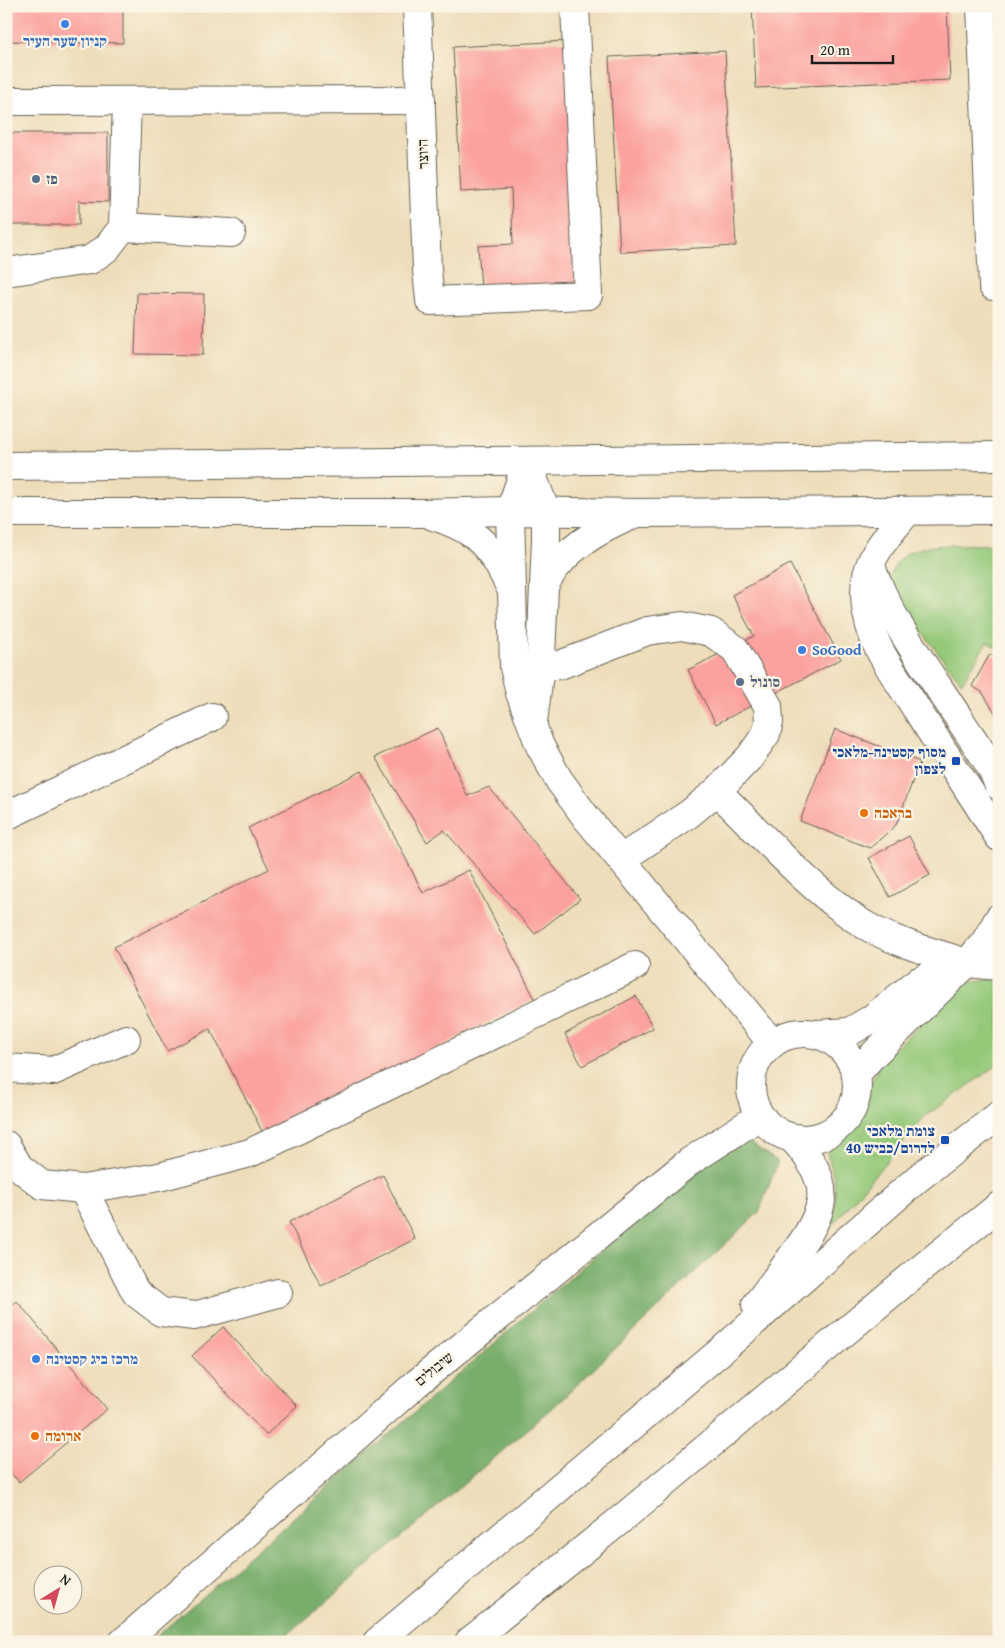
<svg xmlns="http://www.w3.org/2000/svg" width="1005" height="1648" font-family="'Gentium Book Plus','Frank Ruhl Libre',serif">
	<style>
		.green { fill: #95c97a; stroke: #58724b }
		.forest { fill: #78ad6a; stroke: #4a6443 }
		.building { fill: #fba19f }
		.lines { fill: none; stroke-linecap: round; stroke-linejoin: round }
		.minor-casing { stroke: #656053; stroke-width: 30 }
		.highway-casing { stroke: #656053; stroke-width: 30 }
		.minor { stroke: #fff; stroke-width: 28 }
		.highway { stroke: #fff; stroke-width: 28 }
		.shop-dot { fill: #3f7fe0; stroke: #fcf5e5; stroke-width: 2 }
		.service-dot { fill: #5c6f8a; stroke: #fcf5e5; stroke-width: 2 }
		.transit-dot { fill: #1a4fb4; stroke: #fcf5e5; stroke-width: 2 }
		.food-dot { fill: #e8710a; stroke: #fcf5e5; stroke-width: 2 }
		.labels { text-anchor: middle; stroke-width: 4.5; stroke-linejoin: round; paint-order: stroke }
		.shop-label { font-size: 15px; font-weight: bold; fill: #366cbe; stroke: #fcf5e5; text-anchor: start }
		.street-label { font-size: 15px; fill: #1c1c1c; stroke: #fcf5e5 }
		.service-label { font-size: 15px; font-weight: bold; fill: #4e5e75; stroke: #fcf5e5; text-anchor: start }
		.transit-label { font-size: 15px; font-weight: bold; fill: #164399; stroke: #fcf5e5; text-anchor: end }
		.food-label { font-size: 15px; font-weight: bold; fill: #c56008; stroke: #fcf5e5; text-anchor: start }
	</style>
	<rect width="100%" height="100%" fill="#fcf5e5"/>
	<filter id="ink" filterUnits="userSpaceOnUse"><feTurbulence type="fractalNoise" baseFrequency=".02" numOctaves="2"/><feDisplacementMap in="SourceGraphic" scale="10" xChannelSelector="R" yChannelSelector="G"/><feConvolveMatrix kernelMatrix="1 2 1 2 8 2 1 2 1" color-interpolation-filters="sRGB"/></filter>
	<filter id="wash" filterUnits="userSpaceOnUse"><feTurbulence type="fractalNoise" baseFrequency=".0096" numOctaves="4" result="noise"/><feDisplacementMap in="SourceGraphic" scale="20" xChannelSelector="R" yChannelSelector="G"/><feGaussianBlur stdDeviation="1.12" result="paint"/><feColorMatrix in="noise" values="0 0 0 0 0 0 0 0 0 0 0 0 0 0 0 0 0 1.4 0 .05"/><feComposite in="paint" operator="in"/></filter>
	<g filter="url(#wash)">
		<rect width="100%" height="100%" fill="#edddba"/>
		<g class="green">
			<path d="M999 545V649L987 642 962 683 895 598 890 576C894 567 898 560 906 554 922 542 977 545 999 545Z"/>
			<path d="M999 979V1064L924 1117 832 1225C837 1196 836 1181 827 1153L846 1113 857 1102 870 1086 881 1062 966 981Z"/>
		</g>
		<path class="forest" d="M749 1142 778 1162 759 1212 556 1405 279 1642H150L641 1216 706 1157Z"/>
		<g id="blocks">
			<g class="building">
				<path d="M6 6H123V43L6 41Z"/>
				<path d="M752 6H947L950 80 756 88Z"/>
				<path d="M567 41 580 284 481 288 478 246 513 244 511 189 461 192 453 47Z"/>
				<path d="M725 51 736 246 620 252 609 57Z"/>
				<path d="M6 133H108V202L79 201V225H6Z"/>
				<path d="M137 293 204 294 203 355 135 354Z"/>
				<path d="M790 564 841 659 716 724 688 670 754 636 732 595Z"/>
				<path d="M990 654 999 658V719L982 692 972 686Z"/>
				<path d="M438 728 467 796 489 787 580 899 535 934 444 830 427 842 375 757Z"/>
				<path d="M835 729 920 762 896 825 870 848 800 821Z"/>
				<path d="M362 771 423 893 469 870 535 999 264 1135 210 1029 167 1051 114 947 269 869 248 828Z"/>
				<path d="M909 836 930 875 890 897 869 858Z"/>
				<path d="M636 996 653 1028 582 1066 565 1034Z"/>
				<path d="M383 1175 415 1239 321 1286 289 1222Z"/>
				<path d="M17 1301 107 1409 19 1482 6 1467V1309Z"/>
				<path d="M223 1327 297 1406 266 1435 192 1356Z"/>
			</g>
		</g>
	</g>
	<g filter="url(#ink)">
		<use href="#blocks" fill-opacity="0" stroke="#656053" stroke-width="1"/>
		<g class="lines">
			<g class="minor-casing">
				<g id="minor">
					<path d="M417 6 427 270 430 301 588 295 575 6"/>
					<path d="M981 6 993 286H999"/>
					<path d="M6 101 421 100"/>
					<path d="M123 227 231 233"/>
					<path d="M6 272 90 260 107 248 123 227 127 101"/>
					<path d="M527 462 510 511 514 667 520 693 540 746 559 780 585 816 772 1043"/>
					<path d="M527 462 546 512V539L541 658 533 722"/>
					<path d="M907 512C891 532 873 550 867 575 862 596 867 619 874 638 884 663 903 687 917 710 944 752 972 795 999 837"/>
					<path d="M871 566C891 623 930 673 962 723 975 743 991 763 999 786"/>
					<path d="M541 658C547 664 552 666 560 665L647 631 682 626 711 632 735 649 768 706 769 722 766 734 750 757 717 791 689 814 621 859"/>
					<path d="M717 791C761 834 804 883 854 918 884 940 932 952 967 963"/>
					<path d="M6 816 212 717"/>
					<circle cx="804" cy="1086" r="53"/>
					<path d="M6 1068 53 1071 126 1039"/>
					<path d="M856 1074 872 1056 967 963 985 942 999 918"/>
					<path d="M6 1145 19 1167 42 1185 83 1189 159 1177 250 1153 635 966"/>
					<path d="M83 1189 136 1293 161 1312 194 1316 278 1293"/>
					<path d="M123 1642 417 1383 689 1162 760 1116"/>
				</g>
			</g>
			<g class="highway-casing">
				<g id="highway">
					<path d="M6 466 999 456"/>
					<path d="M6 513H419L510 511 638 513 999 510"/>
					<path d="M433 516C481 531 491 548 512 591"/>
					<path d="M544 586C548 579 552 571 557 566 576 542 605 527 633 515"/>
					<path d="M817 1034 849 1032 870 1020 919 981 944 969 967 963 999 966"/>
					<path d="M756 1305C769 1288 781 1272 793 1255 828 1209 834 1183 792 1138"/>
					<path d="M377 1642 722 1350 917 1179 999 1115"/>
					<path d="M469 1642 619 1521 912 1276 999 1206"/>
				</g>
			</g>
			<use href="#minor" class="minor"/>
			<use href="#highway" class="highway"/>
		</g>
	</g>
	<g class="shop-dot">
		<circle cx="65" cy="24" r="5"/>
		<circle cx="802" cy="650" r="5"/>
		<circle cx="36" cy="1359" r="5"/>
	</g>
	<g class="service-dot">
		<circle cx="36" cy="179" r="5"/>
		<circle cx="740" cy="682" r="5"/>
	</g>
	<g class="transit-dot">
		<rect x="951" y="756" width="10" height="10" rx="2.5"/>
		<rect x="940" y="1135" width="10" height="10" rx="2.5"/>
	</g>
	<g class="food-dot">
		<circle cx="864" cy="813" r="5"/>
		<circle cx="35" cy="1436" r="5"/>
	</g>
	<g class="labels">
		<g class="shop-label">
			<text x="65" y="46" text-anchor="middle">קניון שער העיר</text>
			<text x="812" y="655">SoGood</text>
			<text x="46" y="1364">מרכז ביג קסטינה</text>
		</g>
		<g class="street-label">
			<text transform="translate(423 154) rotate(-92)" y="5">היוצר</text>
			<text transform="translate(434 1369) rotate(-39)" y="5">שיבולים</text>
		</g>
		<g class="service-label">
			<text x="46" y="184">פז</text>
			<text x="750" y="687">סונול</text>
		</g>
		<g class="transit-label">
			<text x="946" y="757">מסוף קסטינה-מלאכי<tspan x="946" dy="17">לצפון</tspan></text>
			<text x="935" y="1136">צומת מלאכי<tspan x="935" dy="17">לדרום/כביש 40</tspan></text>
		</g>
		<g class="food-label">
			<text x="874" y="818">בראכה</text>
			<text x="45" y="1441">ארומה</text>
		</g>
	</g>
	<rect width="1005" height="1648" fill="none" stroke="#fcf5e5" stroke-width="25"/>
	<g transform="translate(58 1590) rotate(37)"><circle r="24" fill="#fcf5e5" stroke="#a29e95"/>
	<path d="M0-4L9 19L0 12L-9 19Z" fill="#d1495b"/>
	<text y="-8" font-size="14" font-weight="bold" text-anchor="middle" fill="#1c1c1c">N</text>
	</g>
	<path d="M812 55v8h81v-8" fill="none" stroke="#1c1c1c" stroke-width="2.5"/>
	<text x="820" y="55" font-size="15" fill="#1c1c1c" stroke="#fcf5e5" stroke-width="4" paint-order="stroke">20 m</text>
</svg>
